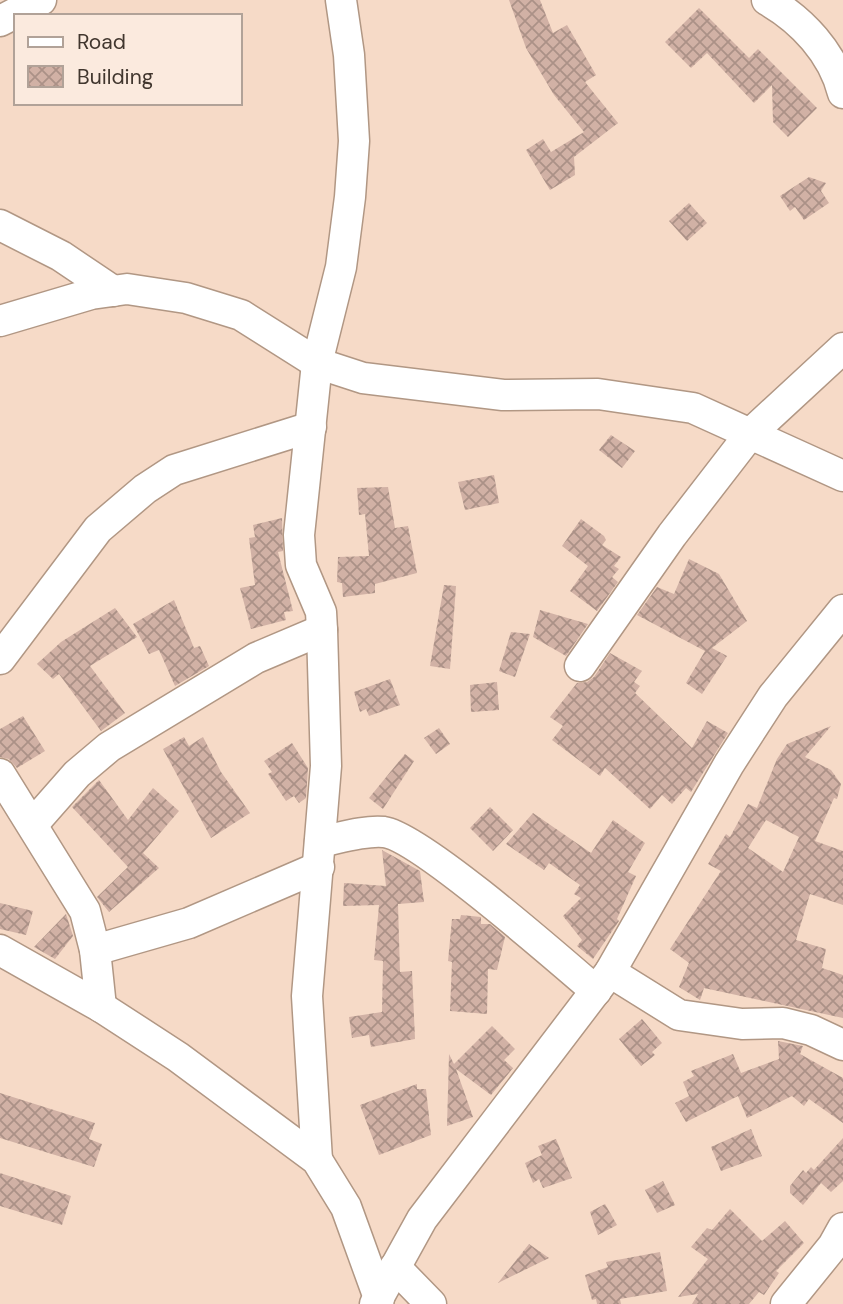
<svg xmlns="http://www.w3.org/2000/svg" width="843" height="1304" font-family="'DM Sans',sans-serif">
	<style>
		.building { fill: url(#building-cross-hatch); fill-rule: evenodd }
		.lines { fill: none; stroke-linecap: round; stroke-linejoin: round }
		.minor-casing { stroke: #b19784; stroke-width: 33 }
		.minor { stroke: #fff; stroke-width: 30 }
	</style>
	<defs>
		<pattern id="building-cross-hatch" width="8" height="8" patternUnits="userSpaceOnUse" patternTransform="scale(1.75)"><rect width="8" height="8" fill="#d1b1a5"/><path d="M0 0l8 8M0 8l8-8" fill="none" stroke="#ab9187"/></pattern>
	</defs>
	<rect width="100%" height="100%" fill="#f6dac7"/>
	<g class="building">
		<path d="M509 0H540L553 33 567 25 596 75 585 82 618 123 574 157 575 175 550 190 526 150 543 139 551 152 584 132 554 95 526 48Z"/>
		<path d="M699 8 749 58 758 49 817 108 788 137 773 122 772 85 754 103 707 53 691 68 665 42Z"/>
		<path d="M809 177 826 183 821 191 829 203 804 220 795 207 790 211 780 196Z"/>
		<path d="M689 203 707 223 687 241 669 221Z"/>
		<path d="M611 435 635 451 622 468 599 450Z"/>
		<path d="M494 475 499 503 465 510 458 482Z"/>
		<path d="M388 487 395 528 408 526 417 573 375 584V593L343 597 342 583 337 582 338 557 369 556 365 514 359 515 357 488Z"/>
		<path d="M282 518 283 551 278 552 293 611 284 612 286 620 251 629 240 588 255 585 249 538 255 537 253 525Z"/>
		<path d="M581 519 604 536 606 540 602 545 621 557 614 566 619 569 612 577 618 582 597 611 570 591 588 566 562 546Z"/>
		<path d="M689 559 719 574 747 621 712 648 727 656 702 694 686 683 705 651 637 615 657 587 674 594Z"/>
		<path d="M444 585 456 586 450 669 430 666Z"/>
		<path d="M174 600 194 648 200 646 209 666 175 686 159 650 149 654 133 624Z"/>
		<path d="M115 608 137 637 90 666 125 713 101 731 59 674 53 679 37 664 61 642Z"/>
		<path d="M540 610 588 624 566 656 533 637Z"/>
		<path d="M511 632 530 634 515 677 499 671Z"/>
		<path d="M610 653 642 671 634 682 640 686 635 693 692 748 707 721 728 733 691 792 686 788 672 804 662 795 650 809 605 768 600 776 552 740 563 726 550 717 577 683 587 682 594 677Z"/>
		<path d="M390 679 400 705 369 716 366 709 360 712 354 692Z"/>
		<path d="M497 682 499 710 471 712 470 685Z"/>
		<path d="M23 716 45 751 17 768 9 759 0 757V729Z"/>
		<path d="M831 726 805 757 831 770 841 784 837 799 834 798 815 841 843 851V905L810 894 796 940 826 949 822 968 843 975V1018L704 988 700 1000 679 987 689 963 670 949 721 871 708 864 726 834 730 837 748 804 757 808 777 759 787 744ZM766 820 799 837 783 872 748 848Z"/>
		<path d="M439 728 450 744 436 754 424 738Z"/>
		<path d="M184 737 189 746 203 737 221 772 250 813 211 838 163 749Z"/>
		<path d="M292 743 308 768 306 798 299 803 294 796 286 801 268 774 272 772 264 761Z"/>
		<path d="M405 754 414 761 383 809 369 798Z"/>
		<path d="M99 780 128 820 153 788 179 811 143 853 159 868 109 912 97 897 128 867 72 807Z"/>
		<path d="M490 807 513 830 493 851 470 828Z"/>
		<path d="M533 813 591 853 613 820 645 843 628 872 636 876 617 919 619 921 593 959 577 946 582 940 563 916 581 898 574 894 580 885 549 863 544 870 506 844Z"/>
		<path d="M382 850 420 871 424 902 398 904 400 972 412 971 415 1039 371 1047 369 1035 352 1038 349 1017 382 1012 383 961 374 960 379 905 343 906 344 883 386 886Z"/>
		<path d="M0 903 33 911 26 935 0 929Z"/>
		<path d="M66 914 73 936 55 959 34 947Z"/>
		<path d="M461 915 481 917V924H490L505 937 497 970 488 969 487 1014 450 1011 452 962 448 961 452 919H460Z"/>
		<path d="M642 1019 662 1043 652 1052 655 1055 641 1066 619 1039Z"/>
		<path d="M492 1026 515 1049 504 1060 513 1068 491 1095 456 1069 473 1117 447 1126 449 1054 454 1064Z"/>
		<path d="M778 1041 803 1046 800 1054 843 1078V1123L809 1099 804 1106 792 1096 747 1118 738 1096 686 1122 675 1103 689 1096 683 1082 694 1076 691 1071 733 1054 741 1073 779 1059Z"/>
		<path d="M417 1084V1089H426L431 1135 379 1155 360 1105Z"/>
		<path d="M0 1093 95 1123 89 1139 102 1144 94 1167 0 1138Z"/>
		<path d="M751 1129 762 1156 721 1171 711 1147Z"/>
		<path d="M843 1138V1181L831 1192 821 1183 803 1205 790 1193V1186L803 1170 806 1173 811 1167 814 1170Z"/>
		<path d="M556 1139 572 1178 543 1188 539 1179 533 1183 525 1163 542 1155 538 1146Z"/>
		<path d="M0 1173 71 1196 62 1225 0 1206Z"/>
		<path d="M663 1181 675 1205 657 1213 645 1190Z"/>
		<path d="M605 1204 617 1225 598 1235 590 1212Z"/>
		<path d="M730 1209 762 1241 785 1221 804 1243 776 1271 779 1273 764 1295 759 1292 749 1304H692L698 1294 678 1297 708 1259 691 1247 707 1228 712 1230Z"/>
		<path d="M529 1244 549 1258 498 1283Z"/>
		<path d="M660 1252 667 1291 620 1299 621 1304H597L596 1299 592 1300 585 1275 608 1267 606 1262Z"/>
	</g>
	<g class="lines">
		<g class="minor-casing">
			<g id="minor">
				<path d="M767 0C802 20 833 53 843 93"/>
				<path d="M0 21 41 0"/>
				<path d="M0 225 61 256 113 291"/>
				<path d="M0 321 91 294 127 289 186 298 241 315 317 363 363 378 503 395 598 394 693 408 843 476"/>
				<path d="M0 659 98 529 145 489 174 470 311 427"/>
				<path d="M580 666 672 535 750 434 843 348"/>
				<path d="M0 774 85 911 95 950 101 1007"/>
				<path d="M33 824 77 774 109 747 256 658 322 630"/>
				<path d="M320 842C340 838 364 830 384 832 420 837 561 961 596 991"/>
				<path d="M0 950 101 1007 178 1057 317 1160 346 1207 379 1298 378 1304"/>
				<path d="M95 950 189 923 319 867"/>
				<path d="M610 972 679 1015 742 1024 783 1023 811 1030 843 1045"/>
				<path d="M317 1160 307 996 326 766 322 630 321 612 301 565 299 535 317 363 341 267 350 197 354 141 349 55 341 0"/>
				<path d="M395 1267 431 1304"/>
				<path d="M375 1304 422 1219 610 972 729 764 773 696 843 610"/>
				<path d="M786 1304 833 1246 843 1228"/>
			</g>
		</g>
		<use href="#minor" class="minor"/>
	</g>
	<rect x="14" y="14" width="228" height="91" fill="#fbeade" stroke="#b1a298" stroke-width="2"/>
	<rect x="28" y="37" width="35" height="10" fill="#ffffff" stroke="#b1a298" stroke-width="2"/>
	<text x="77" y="49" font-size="21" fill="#41362e">Road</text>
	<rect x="28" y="66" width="35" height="21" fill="url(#building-cross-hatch)" stroke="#b1a298" stroke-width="2"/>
	<text x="77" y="84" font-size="21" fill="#41362e">Building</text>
</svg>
